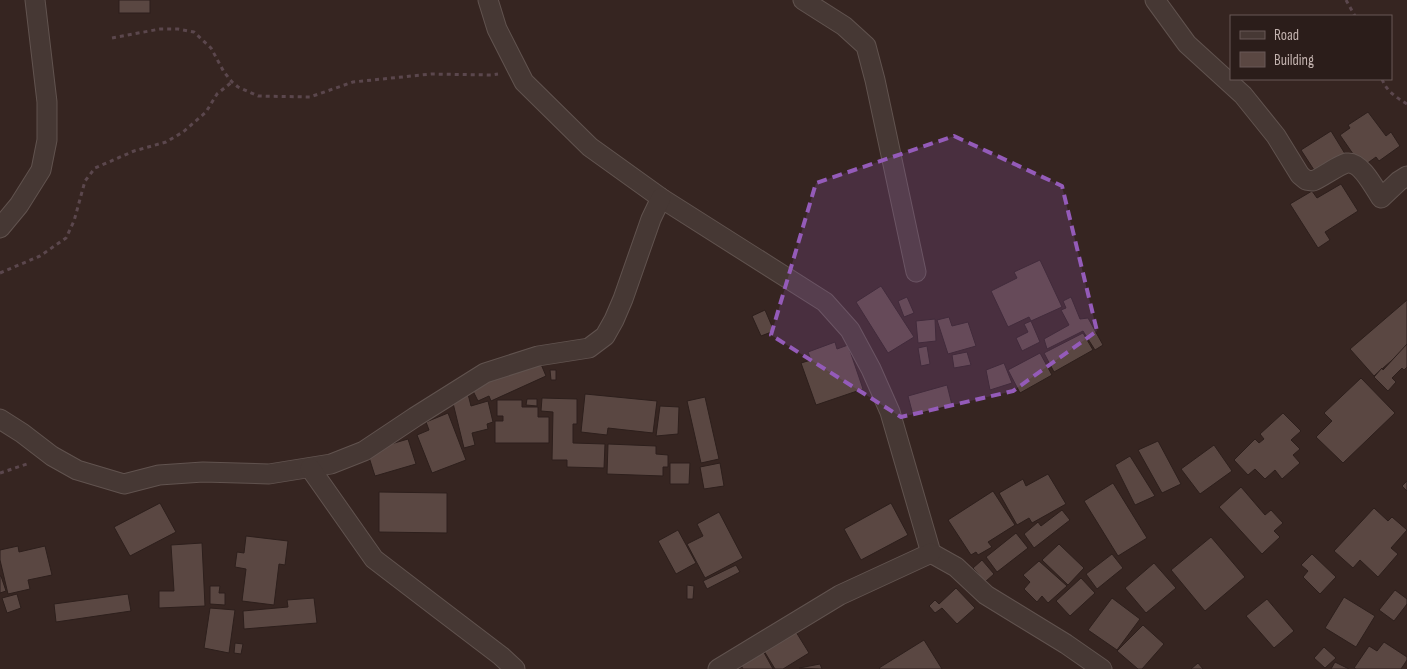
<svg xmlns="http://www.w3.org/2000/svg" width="1407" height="669" font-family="'Sofia Sans Condensed',sans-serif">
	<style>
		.building { fill: #5a4742; stroke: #2d1f1c }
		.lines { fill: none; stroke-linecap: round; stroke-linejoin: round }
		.street-casing { stroke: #61534f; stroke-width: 21 }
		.path { stroke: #5b474d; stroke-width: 3; stroke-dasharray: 4 4; stroke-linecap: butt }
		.street { stroke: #463834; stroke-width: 19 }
		.marked { fill: #945bb9; fill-opacity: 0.2; stroke: #945bb9; stroke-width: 4; stroke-dasharray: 10 6; stroke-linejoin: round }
	</style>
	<rect width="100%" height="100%" fill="#362521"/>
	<g class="building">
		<rect x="119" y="0" width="31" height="13"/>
		<path d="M1368 112 1386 136 1391 132 1400 146 1379 161 1376 157 1362 167 1340 135 1350 128 1348 125Z"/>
		<path d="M1331 131 1347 157 1316 173 1301 150Z"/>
		<path d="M1341 184 1358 211 1325 232 1330 240 1318 248 1290 204 1312 191 1317 198Z"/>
		<path d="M1040 260 1062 307 1031 321 1029 317 1008 327 991 291 1017 278 1014 272Z"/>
		<path d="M881 286 914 337 888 353 856 302Z"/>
		<path d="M907 297 914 313 904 317 898 301Z"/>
		<path d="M1071 297 1080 319 1088 318 1103 345 1095 350 1083 331 1047 349 1044 339 1069 325 1061 310 1066 308 1063 301Z"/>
		<path d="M1407 300V347L1374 376 1350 349Z"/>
		<path d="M765 310 774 331 761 336 752 316Z"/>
		<path d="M949 317 952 326 968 322 976 346 948 354 937 320Z"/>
		<path d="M935 319 936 341 918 343 916 321Z"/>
		<path d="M1031 321 1040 342 1022 351 1016 338 1028 332 1024 324Z"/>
		<path d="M1083 333 1093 350 1054 372 1044 353Z"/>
		<path d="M835 342 837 349 848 345 863 389 816 405 801 363 811 360 808 352Z"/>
		<path d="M1407 344V367L1404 370 1402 368 1392 378 1396 382 1388 391 1374 377 1382 368 1383 370Z"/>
		<path d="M927 346 930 364 921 366 918 348Z"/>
		<path d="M967 352 971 365 954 368 952 355Z"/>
		<path d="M1040 353 1052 375 1020 393 1008 370Z"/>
		<path d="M538 357 546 376 491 401 489 396 478 401 471 387Z"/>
		<path d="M1004 363 1012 383 990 390 986 370Z"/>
		<path d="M550 370H556V380H551Z"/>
		<path d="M1361 378 1395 413 1343 463 1316 437 1332 421 1324 413Z"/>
		<path d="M947 385 952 405 913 415 908 396Z"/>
		<path d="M468 394 471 406 488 401 493 422 487 424 488 429 472 433 475 445 464 448 452 399Z"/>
		<path d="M585 394 657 401 653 433 608 428 607 435 581 432Z"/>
		<path d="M705 397 719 459 701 463 687 401Z"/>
		<path d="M542 398 577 399V424H573V443L605 444 604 468 567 467V460H552L553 412 541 411Z"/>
		<path d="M527 399H537V406L526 405Z"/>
		<path d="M497 400H522V407H538V417H549V443H495V421H503V416H497Z"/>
		<path d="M660 406 679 407 678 434 656 436Z"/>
		<path d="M448 413 466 460 432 473 417 435 429 430 426 422Z"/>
		<path d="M1283 413 1301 431 1291 440 1300 449 1293 455 1300 463 1282 479 1275 470 1265 479 1255 469 1248 475 1234 460 1255 439 1259 443 1264 439 1260 434Z"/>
		<path d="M408 439 416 464 375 476 367 451Z"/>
		<path d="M1158 441 1181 484 1162 493 1138 450Z"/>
		<path d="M608 444 656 446V454L668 455V467H663V476L607 474Z"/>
		<path d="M1214 445 1232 471 1200 494 1181 469Z"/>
		<path d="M1130 456 1155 496 1135 505 1115 465Z"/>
		<path d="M670 463H690L689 484H670Z"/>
		<path d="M720 463 724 486 704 489 700 467Z"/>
		<path d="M1048 474 1066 504 1032 523 1029 518 1017 525 999 493 1023 479 1026 486Z"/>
		<path d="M1407 481V491L1402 486Z"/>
		<path d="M1113 483 1147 538 1118 556 1084 501Z"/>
		<path d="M1241 487 1265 515 1271 510 1283 523 1274 531 1280 537 1262 554 1219 507Z"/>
		<path d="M993 491 1015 525 988 542 992 547 978 555 976 552 971 555 948 520Z"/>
		<path d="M379 492 447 493V533L379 532Z"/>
		<path d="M160 503 176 532 130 556 114 527Z"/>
		<path d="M891 503 908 535 861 560 844 529Z"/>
		<path d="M1374 508 1388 521 1392 517 1407 530 1391 548 1398 554 1378 577 1360 560 1353 568 1334 551Z"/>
		<path d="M1062 510 1070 520 1034 548 1024 534 1038 522 1041 526Z"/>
		<path d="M719 512 743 558 705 578 687 544 703 536 697 524Z"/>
		<path d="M678 530 696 563 676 574 658 541Z"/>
		<path d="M1016 533 1028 548 997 572 986 557Z"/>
		<path d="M246 536 288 541 285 565 279 564 274 605 242 601 246 569 235 567 237 552 244 553Z"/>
		<path d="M1211 537 1245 577 1205 611 1171 570Z"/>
		<path d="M202 543 205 606 159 608V591H174L171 545Z"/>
		<path d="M1059 544 1084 568 1068 585 1042 560Z"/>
		<path d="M18 546 19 552 45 546 52 575 28 580 30 589 8 594 0 560V550Z"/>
		<path d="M1112 554 1123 568 1097 589 1086 574Z"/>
		<path d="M1312 554 1336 577 1320 594 1303 577 1308 571 1301 565Z"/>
		<path d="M982 560 994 574 985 582 973 568Z"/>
		<path d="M1039 561 1067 586 1048 603 1042 596 1037 602 1024 589 1030 582 1023 575Z"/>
		<path d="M1154 563 1176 588 1146 613 1125 588Z"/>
		<path d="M736 565 740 572 707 589 703 581Z"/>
		<path d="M0 576H1L6 591 0 593Z"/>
		<path d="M1081 578 1095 593 1070 616 1056 601Z"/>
		<path d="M687 585 694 586 693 599H687Z"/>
		<path d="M210 586H220L219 593H225V605L210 604Z"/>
		<path d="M956 588 975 608 957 624 942 608 935 613 929 606 935 600 939 604Z"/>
		<path d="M1395 590 1407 599V604L1394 621 1379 610Z"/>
		<path d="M17 594 21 608 7 613 2 598Z"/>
		<path d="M128 594 131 611 56 622 54 604Z"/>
		<path d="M1344 597 1375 616 1356 647 1325 628Z"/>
		<path d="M314 598 317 623 244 629 243 611 288 607 287 600Z"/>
		<path d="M1112 598 1140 619 1117 650 1088 630Z"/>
		<path d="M1267 599 1294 631 1274 648 1246 616Z"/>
		<path d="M210 608 235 610 229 653 204 648Z"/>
		<path d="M1143 625 1164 644 1142 669H1138L1117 651Z"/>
		<path d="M793 627 809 653 783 669H775L761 646Z"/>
		<path d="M924 640 942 669H880L879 668Z"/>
		<path d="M1384 642 1407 657V660L1401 669H1356L1354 668 1369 646 1377 651Z"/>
		<path d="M235 643 243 644 241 654 234 653Z"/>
		<path d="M761 647 773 669H743L738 660Z"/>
		<path d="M1324 647 1336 658 1325 668 1314 658Z"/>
		<path d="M1335 662 1349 669H1331Z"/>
		<path d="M1198 663 1203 669H1191Z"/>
		<path d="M820 664 822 669 799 668Z"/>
	</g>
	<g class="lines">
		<g class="street-casing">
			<g id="street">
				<path d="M488 0 497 29 524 82 590 147 661 198 825 302 850 330 871 369 890 412 931 553 956 567 986 595 1066 644 1102 669"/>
				<path d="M803 0 844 26 866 46 875 80 916 272"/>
				<path d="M1155 0 1187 44 1243 95 1276 136 1300 175 1306 180 1313 181C1321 178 1340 164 1347 163 1361 161 1375 189 1381 198L1399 181 1407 176"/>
				<path d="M0 228 19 205 41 170 47 140V102L35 0"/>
				<path d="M0 419 22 433 52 456 77 470 124 484 159 475 203 472 269 474 331 464 364 451 415 417 485 373 538 356 589 348 605 336 614 320 623 299 651 219 661 198"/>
				<path d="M310 468 374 559 438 608 501 656 515 669"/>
				<path d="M718 669 840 595 931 553"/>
			</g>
		</g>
		<g class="path">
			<path d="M1346 0 1355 16"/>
			<path d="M112 38 160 29H178L194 32 211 48 224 72 232 82 238 87 258 96 310 97 353 82 431 74 491 75 498 74"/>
			<path d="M1382 79C1387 92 1396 97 1407 104"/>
			<path d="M0 273 40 256 66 238 74 221 85 181 95 168 134 151 166 142 183 132 206 112 217 94 232 82"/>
			<path d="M0 473 27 464"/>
		</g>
		<use href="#street" class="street"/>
	</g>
	<path class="marked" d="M954 136 1062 186 1097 331 1013 391 901 417 771 335 816 183Z"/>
	<rect x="1230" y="15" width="162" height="65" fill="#2b1d1a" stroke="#685956"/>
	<rect x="1240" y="31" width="25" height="8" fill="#463834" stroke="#685956"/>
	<text x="1274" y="40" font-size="15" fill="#c3b3af">Road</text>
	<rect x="1240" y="52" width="25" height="15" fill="#5a4742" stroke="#685956"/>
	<text x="1274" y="65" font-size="15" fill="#c3b3af">Building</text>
</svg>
